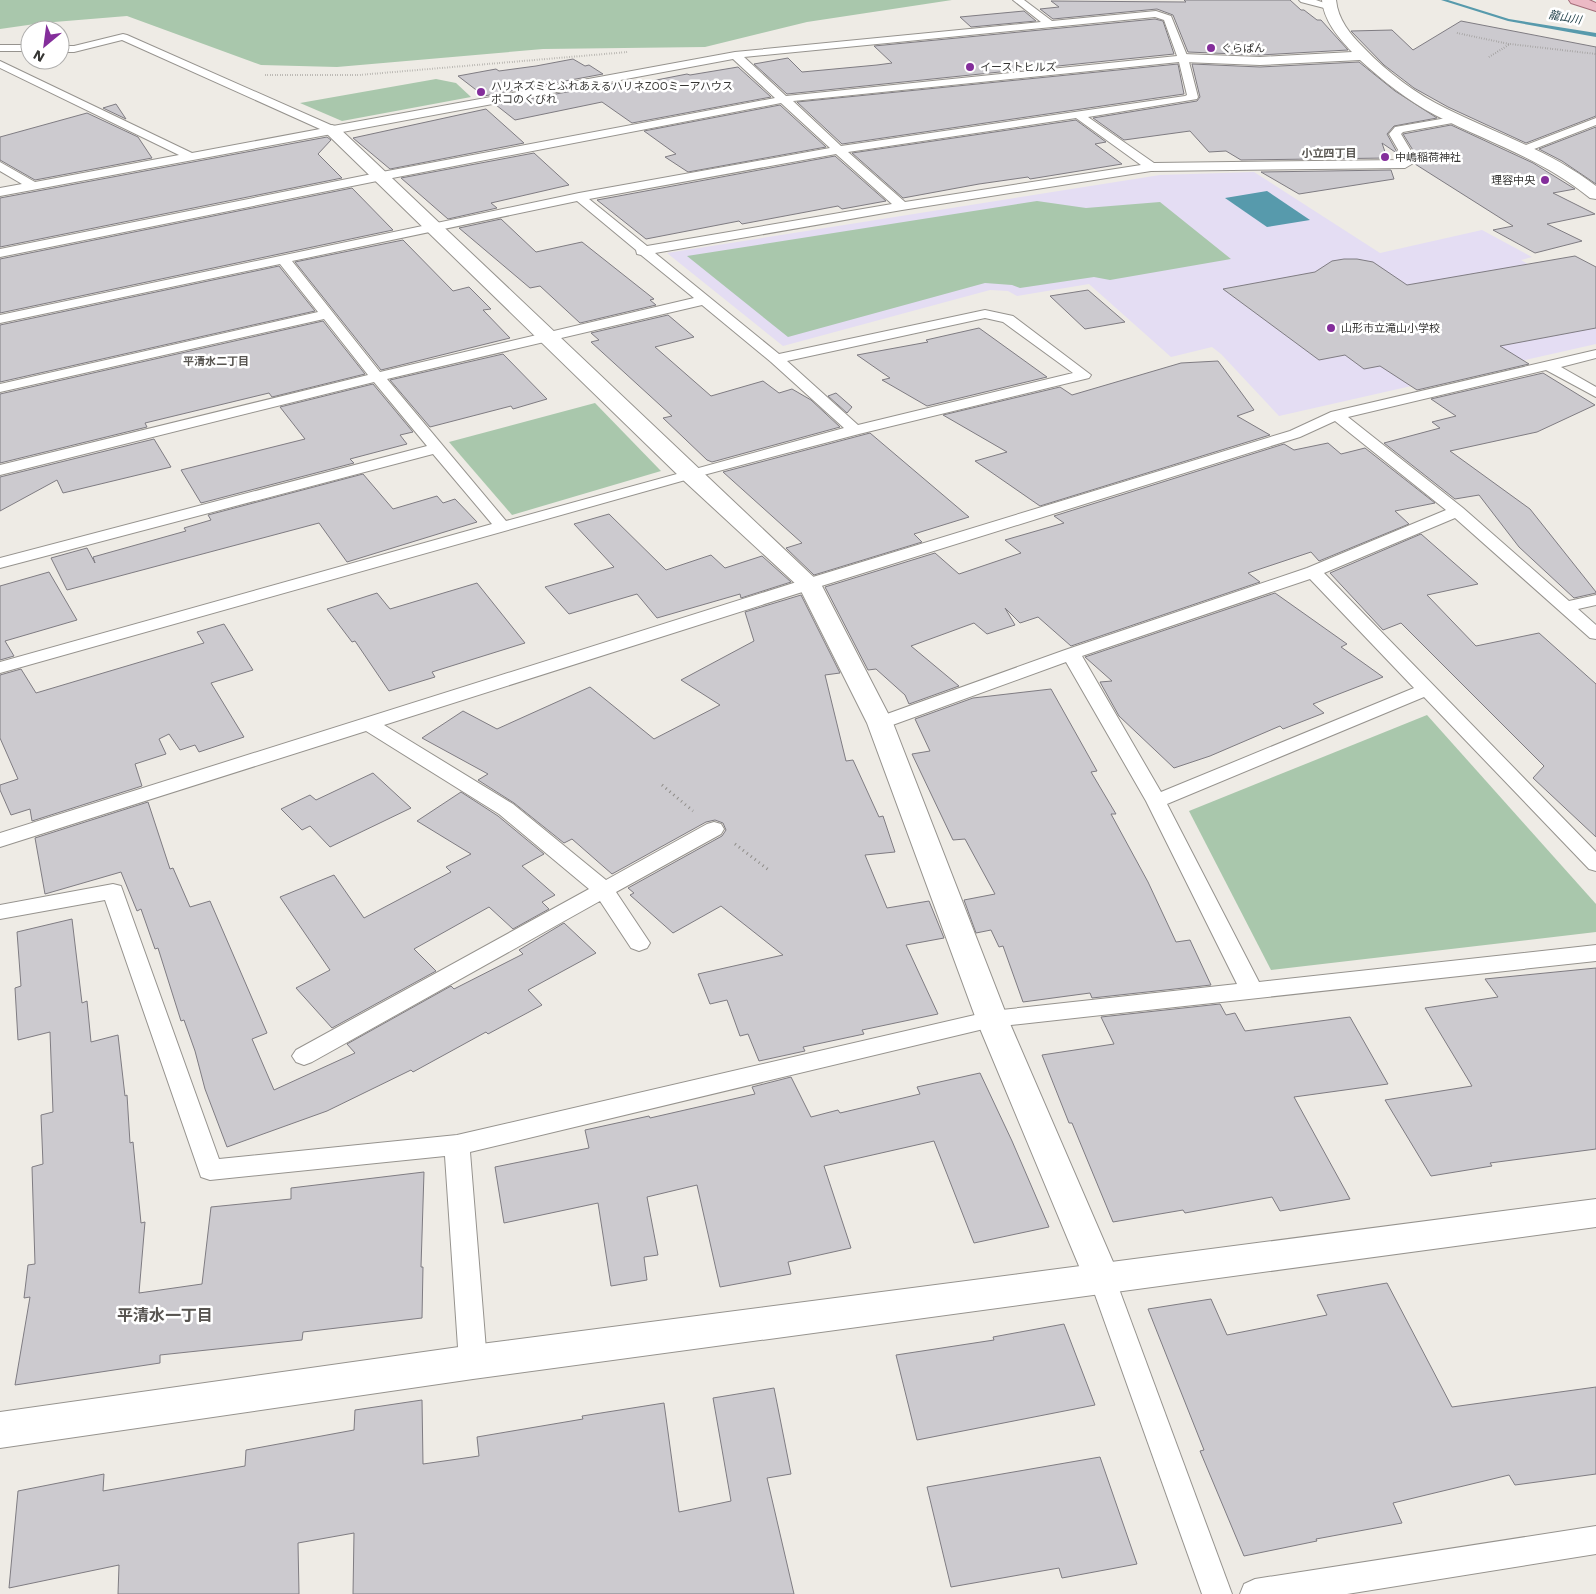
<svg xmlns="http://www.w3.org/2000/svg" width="1596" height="1594" font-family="'Work Sans','Noto Sans JP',sans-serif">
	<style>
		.education { fill: #e4ddf3 }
		.green { fill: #a9c7ac }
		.water { fill: #579aac }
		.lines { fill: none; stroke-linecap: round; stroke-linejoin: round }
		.stream { fill: #579aac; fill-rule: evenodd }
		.building { fill: #cccacf; stroke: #7f7c82 }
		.lane-casing { stroke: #96938e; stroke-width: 2 }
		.street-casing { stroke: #96938e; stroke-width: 2 }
		.secondary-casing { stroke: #96938e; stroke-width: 2 }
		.primary-casing { stroke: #a46c79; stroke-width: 2 }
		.path-far1 { stroke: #8e8c88; stroke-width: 2; stroke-dasharray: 0.5 2; stroke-linecap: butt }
		.path { stroke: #8e8c88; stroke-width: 3; stroke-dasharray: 1 4; stroke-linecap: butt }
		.lane { fill: #fff; fill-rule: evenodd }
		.street { fill: #fff; fill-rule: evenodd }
		.secondary { fill: #fff; fill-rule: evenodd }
		.primary { fill: #ecb9c5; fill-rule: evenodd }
		.poi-dot { fill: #842e9b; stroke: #fff; stroke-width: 2 }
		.labels { text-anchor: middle; stroke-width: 5; stroke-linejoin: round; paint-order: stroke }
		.far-water-label { font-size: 11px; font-style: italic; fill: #15363f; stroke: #fff }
		.far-poi-label { font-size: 11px; fill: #363533; stroke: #fff; text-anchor: start }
		.far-neighbourhood-label { font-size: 11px; font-weight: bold; fill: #575450; stroke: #fff }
		.near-neighbourhood-label { font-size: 16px; font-weight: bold; fill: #575450; stroke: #fff }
	</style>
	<rect width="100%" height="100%" fill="#eeebe5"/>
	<path class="education" d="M1254 172 1380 253 1482 230 1532 257 1521 260 1596 306V344L1279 416 1221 354 1212 347 1171 357 1089 284 1017 296 1008 291 990 290 783 346 667 253 1160 175Z"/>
	<g class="green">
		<path d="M0 0H952L807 22 705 47 543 49 337 67 261 65 127 16 42 23 0 29Z"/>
		<path d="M436 79 456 83 471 97 342 121 300 103Z"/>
		<path d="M1037 201 1086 208 1160 202 1231 259 1110 280 1094 277 1020 288 1012 285 985 283 788 337 687 256Z"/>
		<path d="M595 403 661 471 512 515 449 442Z"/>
		<path d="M1427 715 1596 904V932L1271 970 1189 811Z"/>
	</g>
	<path class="water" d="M1267 191 1310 220 1267 227 1225 198Z"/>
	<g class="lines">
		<path class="stream" d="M1441 0H1448L1509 19 1596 33V37L1508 21Z"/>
	</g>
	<g class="building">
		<path d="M1184 0H1290L1301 10H1304L1317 20H1321L1348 50 1260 55 1188 52 1173 15 1157 9 1053 19 1040 9 1059 7 1051 1 1186 2Z"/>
		<path d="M1024 11 1036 21 971 27 960 17Z"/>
		<path d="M1155 19 1163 21 1174 54 787 94 754 64 788 58 802 72 877 65 892 63 874 46Z"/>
		<path d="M1461 21 1596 47V116L1526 143 1448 107 1414 88 1384 65 1351 31 1392 30 1413 50Z"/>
		<path d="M573 59 585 66 589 65 603 74 484 96 458 76 496 69 499 71 536 66Z"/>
		<path d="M1359 62 1395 91 1437 118 1394 126 1387 134 1398 154 1382 143 1387 158 1241 160 1226 151 1209 152 1190 131 1124 140 1093 118 1197 101 1200 97 1192 64 1260 67Z"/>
		<path d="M1178 64 1184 94 842 144 797 102Z"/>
		<path d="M738 67 771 97 632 123 602 102 515 120 496 105 616 83 620 85H631L687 74 690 75Z"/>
		<path d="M116 104 126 119 103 108Z"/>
		<path d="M780 105 826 147 688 172 665 157 676 154 644 131Z"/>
		<path d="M486 109 524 143 390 169 353 138Z"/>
		<path d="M87 113 138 137 152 158 35 180 0 160V137Z"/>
		<path d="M1076 120 1106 142 1095 144 1122 164 1030 179 1028 177 979 184 903 198 852 153Z"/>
		<path d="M1451 125 1533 163 1575 189 1553 193 1595 214 1547 224 1582 241 1535 253 1493 230 1513 226 1415 164 1419 160 1403 134Z"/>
		<path d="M1596 127V184L1562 161 1539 149Z"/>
		<path d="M327 137 331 140 318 154 342 178 0 247V198Z"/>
		<path d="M534 153 569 185 491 203 497 208 448 219 401 178Z"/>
		<path d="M835 156 886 201 842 209 838 206 742 224 739 221 646 239 597 200Z"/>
		<path d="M1391 170 1394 179 1299 194 1261 172Z"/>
		<path d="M352 188 393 230 0 313V259Z"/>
		<path d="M501 219 536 252 582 242 654 299 650 300 656 305 580 323 540 286 530 288 459 228Z"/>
		<path d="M403 240 453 291 469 287 491 309 483 310 510 338 381 370 295 262Z"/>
		<path d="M1575 256 1596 267V328L1500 346 1529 364 1417 390 1380 366 1364 369 1345 355 1319 360 1223 289 1315 272 1332 261 1344 259H1357L1373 262 1407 285Z"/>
		<path d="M279 266 315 311 0 382V325Z"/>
		<path d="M1088 290 1125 322 1085 329 1050 296Z"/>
		<path d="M668 315 694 337 655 347 711 396 763 381 779 393 792 389 811 400 840 427 712 462 707 460 663 418 672 416 591 342 599 340 591 333Z"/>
		<path d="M323 321 365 374 272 397 269 393 145 423 147 427 0 463V394Z"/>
		<path d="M979 328 1047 377 927 406 882 380 890 378 857 355 928 342 926 340Z"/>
		<path d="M503 354 547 399 513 409 511 406 430 427 390 380Z"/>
		<path d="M1218 361 1254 410 1237 416 1270 435 1040 506 975 461 1007 452 943 415 1060 387 1072 395 1181 363Z"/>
		<path d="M1543 373 1595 405 1537 432 1450 451 1530 509 1596 592V593L1574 598 1519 547 1479 495 1455 499 1384 443 1440 428 1432 422 1456 416 1431 399Z"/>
		<path d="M373 384 413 432 400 435 407 444 350 459 354 463 201 503 181 470 305 439 280 407Z"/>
		<path d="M836 393 852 407 847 413 828 396Z"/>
		<path d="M870 433 969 517 914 534 922 542 814 575 786 548 802 543 723 472Z"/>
		<path d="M154 439 171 467 63 493 57 480 0 511V477Z"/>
		<path d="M1328 443 1341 454 1365 448 1435 503 1395 511 1409 524 1319 561 1311 552 1248 573 1260 582 1071 646 1038 617 1020 623 1005 608 1015 625 987 634 974 623 911 646 959 686 909 704 905 695 876 669 868 670 825 587 935 553 959 574 1021 553 1005 540 1064 523 1054 516 1284 444 1294 450Z"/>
		<path d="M363 474 393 509 437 496 443 503 455 499 477 522 347 562 319 523 67 590 51 558 87 548 95 563 93 557 186 531 184 528 211 520 208 515Z"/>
		<path d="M609 514 666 570 711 555 725 568 762 556 791 582 741 598 740 594 657 618 637 594 569 614 545 587 614 567 574 524Z"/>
		<path d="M1421 534 1478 584 1427 595 1476 646 1539 633 1596 684V837L1533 778 1544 766 1401 623 1383 630 1330 573Z"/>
		<path d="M49 572 77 620 5 641 14 656 0 660V586Z"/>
		<path d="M477 583 525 643 432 672 435 677 389 691 355 641 352 642 327 609 377 593 390 609Z"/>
		<path d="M1275 593 1347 644 1341 647 1383 677 1313 704 1324 713 1283 729 1280 726 1210 756 1174 768 1119 716 1100 682 1112 681 1085 657Z"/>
		<path d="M801 595 840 673 825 675 846 761 853 760 879 817 883 816 895 852 865 855 887 908 929 901 944 938 906 945 938 1014 862 1030 864 1034 803 1047 805 1051 759 1061 748 1034 740 1036 727 1000 710 1004 698 974 783 955 721 906 673 933 630 895 634 893 628 888 722 836 726 830 723 823 715 820 706 822 612 874 572 839 564 843 514 803 478 780 488 774 422 738 463 711 497 729 590 687 654 739 720 705 681 680 754 641 745 612Z"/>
		<path d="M224 624 253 670 211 683 244 737 199 752 195 745 180 750 169 734 159 739 166 754 135 764 142 786 32 821 30 809 11 815 0 790V785L18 779 0 738V675L21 669 36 693 204 643 197 632Z"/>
		<path d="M1051 689 1097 771 1091 772 1116 814H1111L1148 882 1176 942 1190 940 1211 985 1092 998 1090 993 1023 1002 1003 946 999 947 991 930 976 933 964 900 995 894 965 839 953 840 912 754 930 751 915 719 973 698Z"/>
		<path d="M373 773 411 808 330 847 310 826 302 830 281 809 310 795 316 800Z"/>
		<path d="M461 792 498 816 544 854 522 866 555 895 542 902 549 909 513 929 489 907 414 949 436 971 332 1028 296 988 330 970 280 897 334 875 364 918 451 872 446 867 471 854 417 821Z"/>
		<path d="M148 802 170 869 173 868 190 907 210 901 267 1033 252 1039 274 1090 355 1053 347 1044 451 986 454 989 523 954 519 950 564 923 596 953 528 990 542 1005 488 1034 486 1032 413 1072 411 1070 327 1111 227 1147 205 1089 195 1051 184 1020 181 1021 158 948 155 949 141 909 137 911 121 872 45 894 35 838Z"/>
		<path d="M72 919 82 1003 87 1001 91 1042 118 1035 125 1096 127 1095 130 1143 133 1142 141 1223 145 1222 139 1293 202 1284 211 1207 291 1199V1188L424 1172 421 1267H423L422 1318 303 1332 302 1340 160 1355V1363L15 1385 30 1297 24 1298 28 1265 35 1264 32 1167 43 1164 41 1115 53 1112 50 1032 18 1040 15 988 21 986 17 932Z"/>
		<path d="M1596 968V1149L1490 1163 1492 1166 1431 1176 1385 1100 1472 1086 1425 1008 1498 997 1485 979Z"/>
		<path d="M1220 1004 1226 1015 1235 1013 1245 1031 1350 1017 1388 1084 1294 1097 1350 1199 1280 1211 1272 1197 1185 1213 1183 1210 1113 1222 1072 1123H1069L1042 1055 1114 1044 1101 1017Z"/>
		<path d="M980 1073 1012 1141 1049 1227 974 1243 934 1141 824 1166 851 1248 788 1262 791 1274 720 1287 697 1185 647 1197 658 1255 644 1257 647 1280 611 1286 598 1203 504 1223 495 1167 589 1148 585 1130 649 1116 650 1118 755 1094 752 1087 791 1077 811 1117 838 1110 840 1113 920 1094 917 1087Z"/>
		<path d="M1387 1283 1452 1407 1596 1387V1474L1515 1485 1509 1475 1393 1503 1402 1523 1316 1539 1317 1541 1244 1556 1200 1451 1204 1450 1148 1309 1211 1299 1227 1335 1327 1315 1317 1295Z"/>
		<path d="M1064 1324 1095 1405 917 1440 896 1355 994 1340 993 1337Z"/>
		<path d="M774 1388 791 1474 767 1478 794 1594H353L354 1533 298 1543 299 1594H118L119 1565 9 1588 18 1491 104 1474 103 1491 245 1466 246 1450 354 1430 355 1410 422 1400 423 1464 479 1456 477 1437 583 1419 582 1416 664 1403 679 1512 731 1501 713 1398Z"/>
		<path d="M1100 1457 1137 1564 1062 1578 1059 1568 951 1587 927 1487Z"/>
	</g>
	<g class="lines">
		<g class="lane-casing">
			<g id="lane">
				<path d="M1013 0H1024L1052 21 1156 11 1171 16 1188 58 1198 97 1197 99 1088 117 1154 163 1403 160H1404L1389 134 1395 127 1458 116 1464 119 1458 122 1403 132 1401 134 1417 161 1405 168 1151 171 902 210 655 253 779 354 985 310 1013 316 1091 375 1089 378 859 434 696 477 0 673V662L492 524 433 454 0 568V558L427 446 374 382 0 475V465L368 375 324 319 0 392V384L318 312 280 264 0 323V315L579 193 830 148 781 103 382 180 0 257V249L382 172 775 98 733 59 0 196V188L22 184 0 171V162L35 182 179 155 0 68V61L192 153 320 129 122 40 74 52H60V46H74L123 34 127 35 333 126 735 52 1041 22ZM1155 17 1164 20 1177 56 786 96 744 57ZM1179 62 1187 95 1185 96 841 146 793 101ZM1076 118 1141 165 905 202 848 152ZM836 154 892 204 647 246 589 199ZM577 201 636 250 637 254 641 255 694 298 380 372 292 261ZM702 305 771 362 844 428 506 521 387 379ZM985 318 1003 322 1073 373 858 425 787 361Z"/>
				<path d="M1299 0H1316L1333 6 1328 9 1301 2Z"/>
				<rect x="0" y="45" width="30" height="6"/>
				<path d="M1596 118V125L1529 151H1521L1519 149 1521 147Z"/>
				<path d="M1596 350V358L1561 367 1596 387V397L1546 370 1348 417 1463 508 1569 601 1596 595V605L1578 609 1596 625V639L1590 638 1455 518 1324 573 1596 852V871L1589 869 1424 697 1167 804 1259 982 1596 945V961L992 1027 470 1152 487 1362 483 1370 473 1374 463 1370 459 1362 445 1156 210 1180 201 1177 105 900 0 919V905L113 884 121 886 219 1159 457 1135 992 1011 1237 984 1146 801 1066 662 887 727 880 729 873 727 870 723 873 719 1065 650 1307 568 1446 510 1335 421 1300 437 815 588 384 725 513 804 606 880 707 824 714 822 721 824 724 829 721 834 616 892 650 943 647 948 639 951 631 948 600 901 312 1062 304 1065 296 1062 292 1056 296 1050 589 889 499 814 366 731 0 847V833L803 580 1290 431 1331 412ZM1310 579 1414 688 1161 792 1082 656Z"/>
				<path d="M1102 1267 1111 1270 1115 1278 1232 1594H1202L1089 1278 1093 1270Z"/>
				<path d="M1596 1526V1554L1347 1594H1240L1244 1584 1255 1579Z"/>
			</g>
		</g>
		<g class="street-casing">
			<g id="street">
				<path d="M1322 0H1336C1338 20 1350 34 1364 48 1388 73 1416 94 1447 109 1497 134 1551 151 1596 186V199L1590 198C1541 158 1489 143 1435 115 1407 100 1383 81 1360 60L1260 65 1183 62 1178 61 1176 58 1178 55 1183 54 1260 57 1352 52C1338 37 1324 21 1322 0Z"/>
				<path d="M332 125 338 127 821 584 893 723 1008 1019 1120 1278 1115 1289 1102 1293 1089 1289 1084 1278 976 1019 867 723 799 587 682 479 326 133 324 130 326 127Z"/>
			</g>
		</g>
		<g class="secondary-casing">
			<path id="secondary" d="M1596 1199V1227L473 1379 0 1448V1412L473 1345Z"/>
		</g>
		<g class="primary-casing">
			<path id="primary" d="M1569 0H1589L1596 3V11L1571 3Z"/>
		</g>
		<g class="path-far1">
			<path d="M1457 33 1509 44"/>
			<path d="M1489 57 1510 44 1596 54"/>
			<path d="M265 75H359L628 52"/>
		</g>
		<g class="path">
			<path d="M662 785 693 811"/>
			<path d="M735 844 770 871"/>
		</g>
		<use href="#lane" class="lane"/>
		<use href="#street" class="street"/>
		<use href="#secondary" class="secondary"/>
		<use href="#primary" class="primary"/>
	</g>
	<g class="poi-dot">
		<circle cx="1211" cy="48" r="5"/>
		<circle cx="970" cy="67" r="5"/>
		<circle cx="481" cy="92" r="5"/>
		<circle cx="1385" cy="157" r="5"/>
		<circle cx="1545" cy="180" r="5"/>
		<circle cx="1331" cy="328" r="5"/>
	</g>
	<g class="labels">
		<g class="far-water-label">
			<text transform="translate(1565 17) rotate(10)" y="4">龍山川</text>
		</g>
		<g class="far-poi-label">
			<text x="1221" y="52">ぐらぱん</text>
			<text x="980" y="71">イーストヒルズ</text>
			<text x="491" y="90">ハリネズミとふれあえるハリネZOOミーアハウス<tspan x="491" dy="13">ポコのくびれ</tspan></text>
			<text x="1395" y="161">中嶋稲荷神社</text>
			<text x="1535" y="184" text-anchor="end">理容中央</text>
			<text x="1341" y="332">山形市立滝山小学校</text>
		</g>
		<g class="far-neighbourhood-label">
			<text x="1329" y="157">小立四丁目</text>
			<text x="216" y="365">平清水二丁目</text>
		</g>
		<g class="near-neighbourhood-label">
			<text x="165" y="1321">平清水一丁目</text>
		</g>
	</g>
	<g transform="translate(45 45) rotate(209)"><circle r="24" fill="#ffffff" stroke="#afaead"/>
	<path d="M0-4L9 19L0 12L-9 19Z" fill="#842e9b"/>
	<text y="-8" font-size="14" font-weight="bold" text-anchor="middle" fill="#363533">N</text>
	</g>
</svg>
